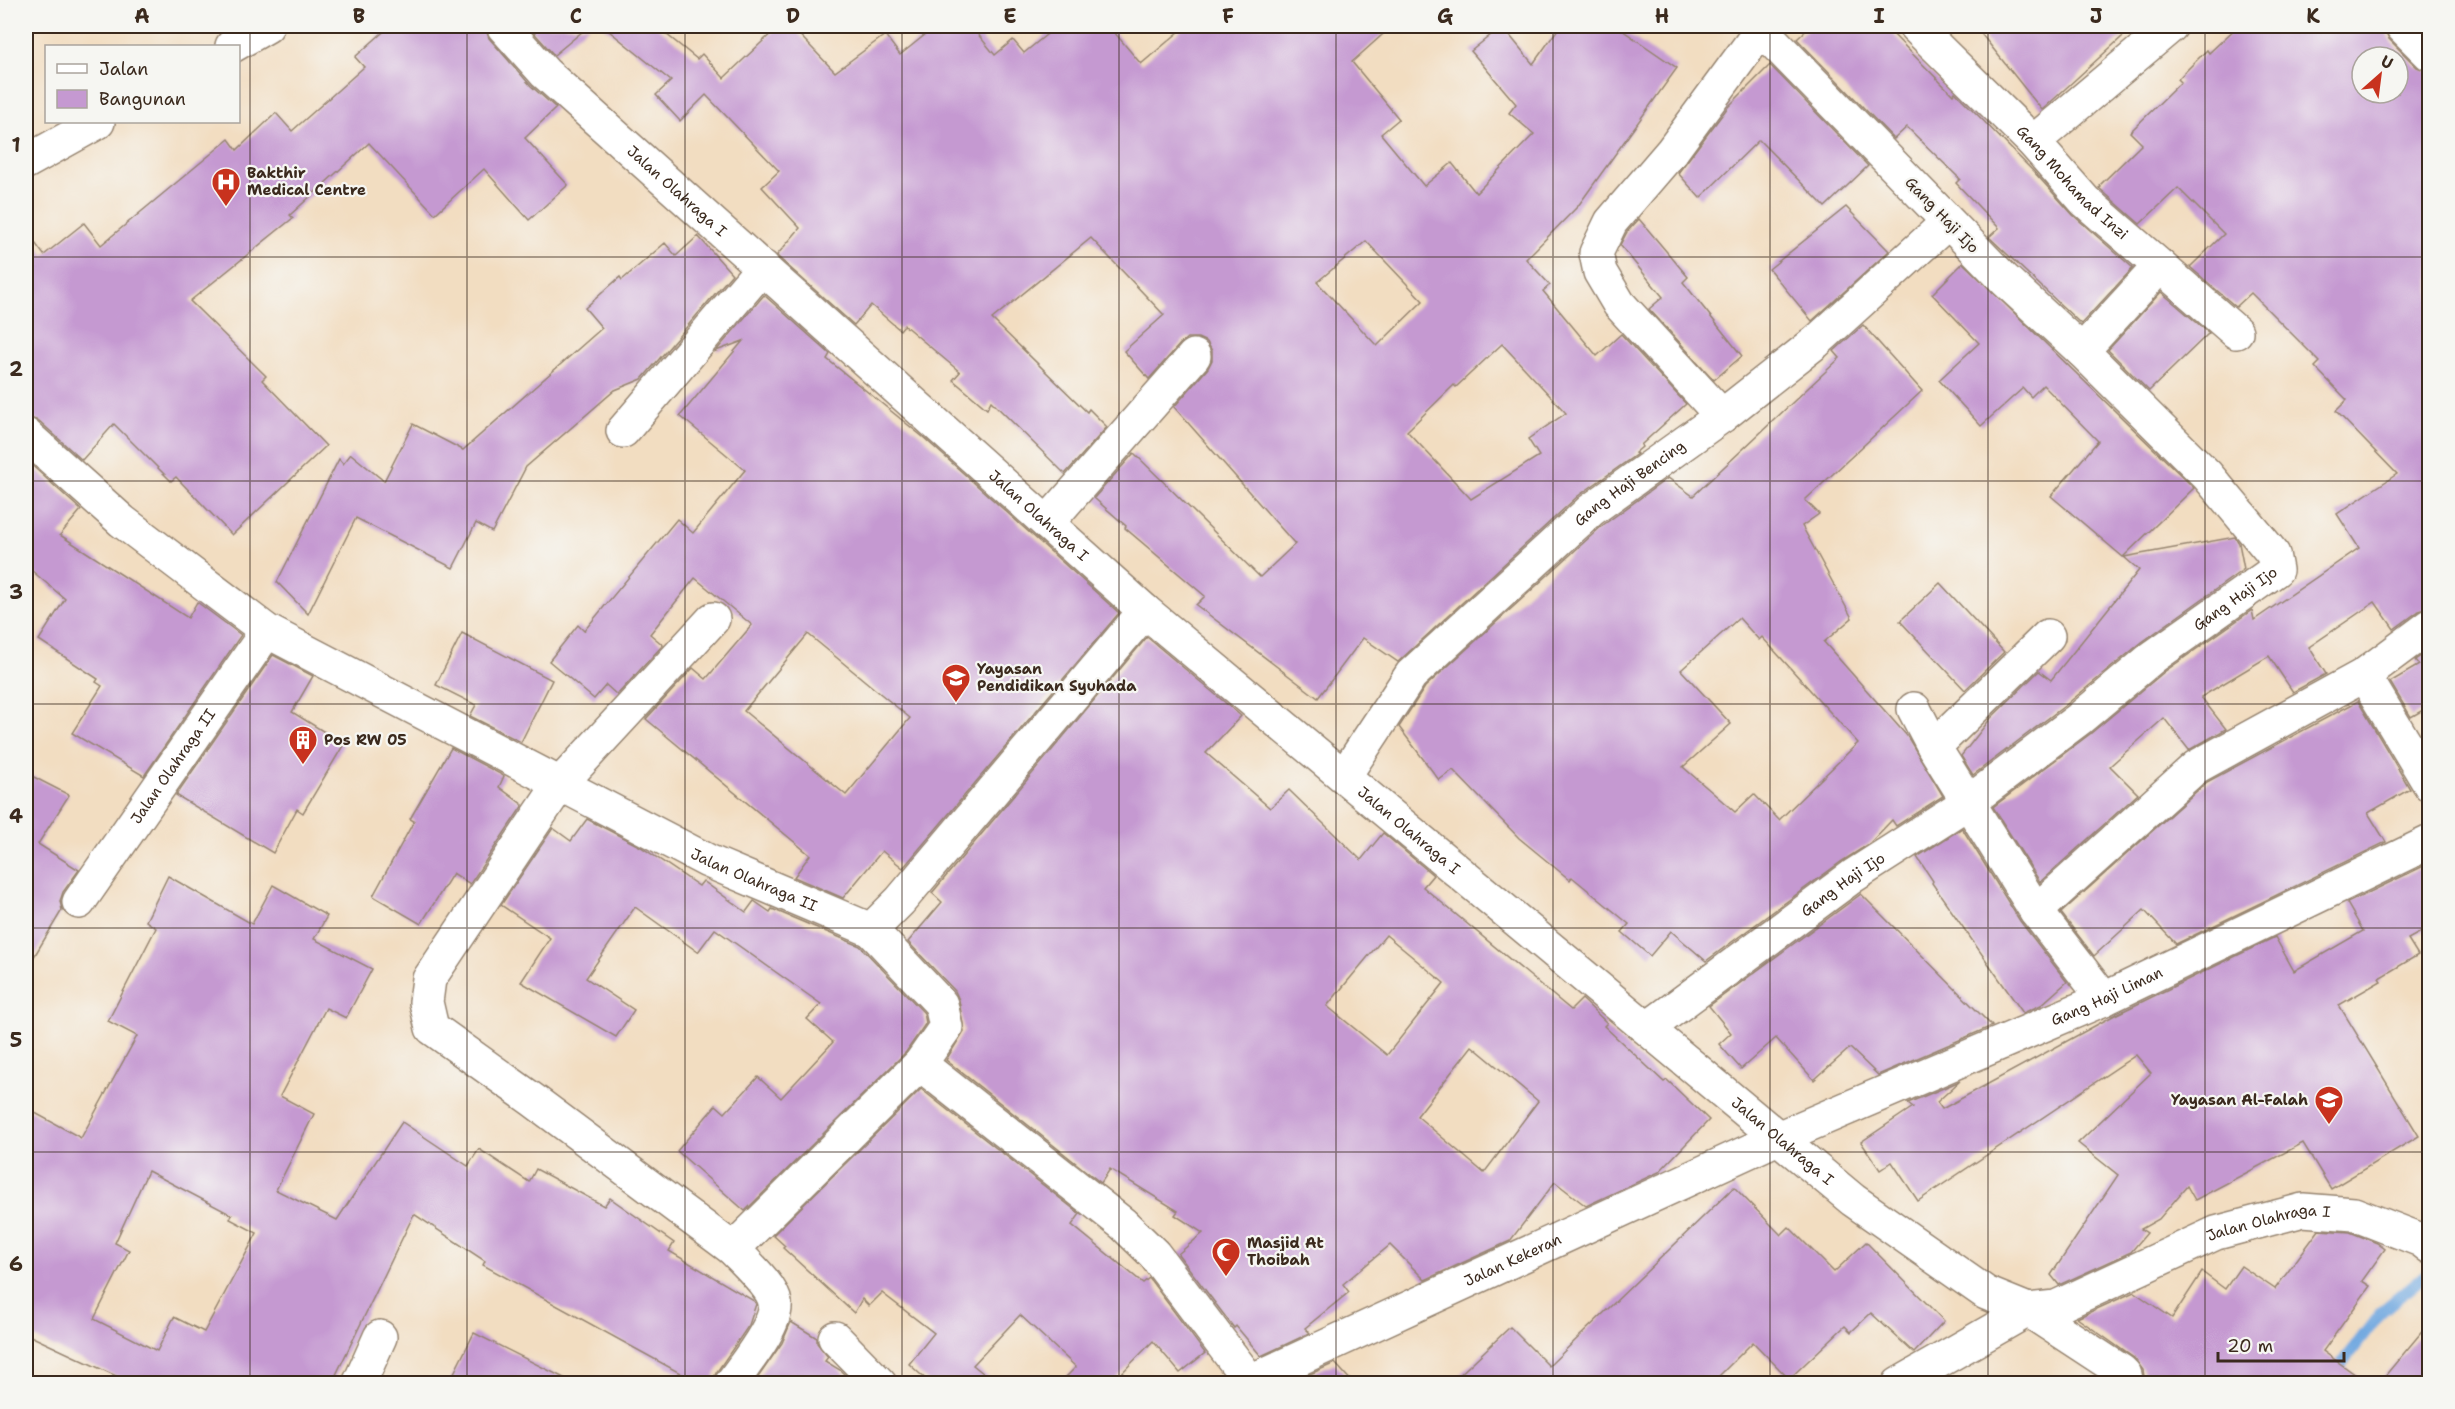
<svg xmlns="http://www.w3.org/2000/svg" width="2455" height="1409" font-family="'Shantell Sans',sans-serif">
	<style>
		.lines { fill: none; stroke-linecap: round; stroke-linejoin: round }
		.stream { stroke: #72a9e0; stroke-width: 12 }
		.building { fill: #c599d1; fill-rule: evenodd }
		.minor-casing { stroke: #968470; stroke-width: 36 }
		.minor { stroke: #fff; stroke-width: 33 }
		.grid { fill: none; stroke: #3b2a1e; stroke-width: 1.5; stroke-opacity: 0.55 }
		.labels { text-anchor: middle; stroke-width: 4.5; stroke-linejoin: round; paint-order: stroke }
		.poi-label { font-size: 15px; font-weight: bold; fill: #3b2a1e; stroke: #f6f6f2; text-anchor: start }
		.street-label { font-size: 15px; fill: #3b2a1e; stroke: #f6f6f2 }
		.neatline { fill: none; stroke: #3b2a1e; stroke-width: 2 }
		.grid-label { font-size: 20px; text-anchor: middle; font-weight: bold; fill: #3b2a1e }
	</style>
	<rect width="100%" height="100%" fill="#f6f6f2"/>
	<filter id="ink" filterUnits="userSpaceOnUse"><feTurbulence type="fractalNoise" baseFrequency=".0167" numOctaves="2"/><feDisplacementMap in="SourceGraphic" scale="12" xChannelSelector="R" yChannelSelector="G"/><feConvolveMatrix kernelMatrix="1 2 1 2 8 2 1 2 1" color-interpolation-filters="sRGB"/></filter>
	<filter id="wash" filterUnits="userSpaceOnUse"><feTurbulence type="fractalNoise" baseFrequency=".008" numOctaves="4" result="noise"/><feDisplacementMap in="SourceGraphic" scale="24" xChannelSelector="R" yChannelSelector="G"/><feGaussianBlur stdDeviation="1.35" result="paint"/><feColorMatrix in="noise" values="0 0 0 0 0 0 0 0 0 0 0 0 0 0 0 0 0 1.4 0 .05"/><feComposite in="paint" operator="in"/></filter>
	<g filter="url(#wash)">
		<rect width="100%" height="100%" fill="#f2ddc1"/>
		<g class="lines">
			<path class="stream" d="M2327 1384 2382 1311 2430 1271"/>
		</g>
		<g id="blocks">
			<g class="building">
				<path d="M390 26H485L489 38 531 86 556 108 525 138 568 185 529 220 484 169 435 214 369 143 290 215 293 218 190 301 266 376 262 380 326 446 232 535 176 477 171 481 114 424 82 460 39 421 26 417V231L44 255 84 223 101 245 229 139 237 150 276 113 292 131 364 67 355 57Z"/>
				<path d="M528 26H589L554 55Z"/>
				<path d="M603 26H656L697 59 702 54 724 78 779 26H791L835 72 885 35 900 55 936 26H971L995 55 1013 40 1024 53 1057 26H1109L1141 64 1186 26H1392L1352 62 1399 119 1381 134 1424 186 1452 163 1476 193 1534 134 1509 113 1516 104 1471 51 1502 26 1533 64 1560 26H1616L1677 68 1578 206 1526 259 1550 285 1543 291 1597 356 1621 334 1686 404 1641 445 1642 447 1635 453 1637 454 1578 496 1398 662 1363 638 1318 698 1196 605 1205 596 1125 528 1126 526 1094 498 1134 453 1260 577 1295 544 1174 407 1208 368 1212 360V351L1207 342 1198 338H1187L1180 344 1149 379 1124 351 1164 315 1091 238 992 319 1087 412 1089 409 1107 427 1065 474 991 401 987 409 953 380 960 372 904 325 900 330 871 305 854 325 778 257 777 255 800 228 762 187 779 171 706 95 680 121 656 95 671 81ZM1366 241 1423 301 1377 346 1317 282ZM1502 344 1566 413 1528 439 1539 456 1471 499 1407 431 1454 385 1456 387Z"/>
				<path d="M1811 26H1885L1953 95 1955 92 2034 172 2073 215 2133 268 2081 324 1989 237 1999 228 1956 183 1960 179 1907 127 1894 139 1797 39Z"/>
				<path d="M1975 26H2134L2042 110Z"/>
				<path d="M2238 26H2384L2389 39 2417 67 2430 72V608L2419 611 2394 629 2375 602 2309 647 2326 674 2293 692 2269 656 2201 697 2226 729 2189 750 2164 718 2110 766 2138 794 2040 882 1993 807 2090 734 2164 672 2252 610 2254 620 2359 548 2337 514 2397 474 2336 411 2347 400 2315 367 2320 362 2251 293 2236 307 2190 267 2224 234 2178 188 2140 224 2099 188 2101 187 2100 185 2142 144 2130 132 2181 82 2178 79 2207 50 2209 53ZM2362 57H2398V93H2362Z"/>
				<path d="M1770 65 1868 166 1825 207 1759 140 1700 198 1678 173 1728 107Z"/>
				<path d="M1846 207 1889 251 1812 321 1769 269Z"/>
				<path d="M1639 219 1688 277 1683 282 1742 356 1714 380 1649 309 1663 297 1620 245 1627 232Z"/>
				<path d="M698 236 732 274 642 379 615 390 526 467 492 532 476 523 453 568 356 518 308 614 277 582 339 459 343 464 351 454 384 481 413 424 463 450 602 328 585 308 620 277 622 280 665 243 676 256Z"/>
				<path d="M1963 263 2194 488 2123 557 2051 496 2098 441 2043 385 2031 397 2023 388 1981 426 1939 380 1979 343 1932 294Z"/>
				<path d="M2161 292 2209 333 2149 391 2108 350Z"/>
				<path d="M764 295 830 354 827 359 923 437 1119 613 903 868 882 851 843 898 794 877 810 855 646 719 693 668 706 679 752 625 695 578 650 634 663 645 617 695 606 685 594 699 549 661 578 625 584 631 677 519 693 533 745 470 680 416 743 341 716 351ZM808 634 910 718 846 795 744 711Z"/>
				<path d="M1863 325 1922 391 1805 500 1819 514 1802 526 1852 618 1824 642 1907 736 1943 796 1896 826 1892 820 1869 844 1842 861 1706 961 1671 931 1650 956 1622 932 1629 924 1572 877 1570 880 1519 838 1453 770 1439 780 1399 727 1425 687 1603 525 1668 478 1693 496 1840 358 1834 351ZM1739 618 1759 640 1762 637 1858 743 1779 820 1754 794 1735 812 1683 767 1731 724 1681 670Z"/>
				<path d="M26 460 81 510 60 535 188 618 197 602 241 635 144 776 72 733 102 686 96 682 98 679 39 640 65 599 31 570 26 577Z"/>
				<path d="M2235 537 2239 543 2244 569 2142 642 2067 704 1973 775 1961 756 1991 718 2039 671 2051 680 2139 570 2124 557Z"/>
				<path d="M1940 583 2004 652 1965 690 1900 621Z"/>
				<path d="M462 633 552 680 521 742 470 716 476 705 436 685Z"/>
				<path d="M1147 637 1241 716 1206 753 1270 808 1289 790 1361 860 1383 833 1433 875 1423 887 1571 1010 1582 999 1607 1023 1604 1026 1664 1082 1667 1080 1709 1120 1659 1172 1586 1206 1555 1182 1510 1241 1425 1280 1390 1245 1343 1284 1349 1292 1305 1328 1310 1333 1261 1356 1236 1326 1234 1328 1178 1254 1203 1233 1175 1215 1178 1211 1110 1169 1101 1183 946 1060 964 1031 959 1000 955 991 908 942 942 902 932 893ZM1386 935 1444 983 1387 1055 1327 1006ZM1472 1046 1538 1101 1484 1173 1417 1116Z"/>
				<path d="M2430 650V706L2411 717 2390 682 2419 665 2415 660Z"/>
				<path d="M273 655 313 676 292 712 344 744 303 813 297 809 273 853 176 795Z"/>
				<path d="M2358 701 2410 789 2368 813 2386 842 2176 944 2144 910 2094 956 2061 913 2207 782Z"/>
				<path d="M451 748 504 776 499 787 523 805 470 884 453 873 421 924 373 896 414 821 410 819Z"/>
				<path d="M26 773 69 795 38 844 79 870 63 892 60 901 62 910 26 970Z"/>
				<path d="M587 819 641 847 699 886 703 881 746 912 754 901 770 912 772 909 860 946 924 1013 926 1023 906 1052 745 1211 677 1151 716 1105 725 1113 758 1077 781 1098 833 1042 807 1019 821 1004 715 929 698 952 635 907 586 978 634 1010 616 1037 521 982 550 938 501 905 553 828 571 841Z"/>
				<path d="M1962 828 2020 921 2067 982 2041 1005 2023 1013 1932 883 1933 881 1917 857Z"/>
				<path d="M2430 863V927L2408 939 2418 955 2379 978 2381 981 2339 1005 2419 1136 2331 1189 2303 1143 2195 1200 2187 1186 2159 1219 2141 1229 2147 1233 2131 1252 2059 1285 2051 1275 2118 1175 2078 1143 2151 1073 2136 1055 1918 1201 1892 1162 1880 1170 1861 1142 1913 1107 1908 1103 1960 1081 1937 1102 1942 1109 2113 1016 2275 937 2294 971 2363 931 2347 903Z"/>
				<path d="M168 876 252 924 273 885 327 916 314 939 372 969 346 1018 326 1008 280 1096 314 1114 276 1190 337 1220 402 1122 468 1166 479 1149 529 1182 536 1169 604 1206 610 1198 674 1243 669 1251 754 1301 756 1304 749 1325 716 1373 712 1383H698L483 1265 485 1261 414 1214 332 1383H131L26 1334V1108L81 1138 137 1036 108 1021 156 928 146 921ZM148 1171 232 1215 230 1219 257 1233 204 1332 174 1317 157 1351 94 1319 129 1250 115 1243Z"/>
				<path d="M1861 894 1992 1026 1878 1075 1850 1048 1814 1080 1776 1038 1741 1069 1719 1044 1731 1033 1709 1006Z"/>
				<path d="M921 1089 1080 1214 1072 1225 1143 1283 1149 1278 1205 1353 1180 1373 1153 1341 1112 1383H1060L1076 1367 1020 1315 973 1365 995 1383H930L909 1364 934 1333 882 1293 869 1306 862 1299 854 1313 783 1248 785 1246 773 1235Z"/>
				<path d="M1734 1187 1781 1235 1789 1227 1834 1272 1866 1242 1944 1321 1914 1353 1871 1313 1851 1332 1845 1326 1789 1379 1753 1342 1712 1383H1451L1510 1327 1549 1366Z"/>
				<path d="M2319 1230 2350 1232 2377 1243 2385 1249 2362 1281 2370 1286 2323 1351 2367 1383H2145L2143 1370 2134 1358 2077 1318 2134 1292 2172 1318 2202 1272 2225 1289 2241 1266 2275 1289Z"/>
				<path d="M791 1322 817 1338V1343L828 1357 825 1361 840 1370 853 1383H754L782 1343Z"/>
				<path d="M2430 1322V1383H2379Z"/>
				<path d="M474 1333 574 1383H449Z"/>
				<path d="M1335 1363 1353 1383H1290Z"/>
			</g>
		</g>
	</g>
	<g filter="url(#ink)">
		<use href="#blocks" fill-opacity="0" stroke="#968470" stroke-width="1.5"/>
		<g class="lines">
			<g class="minor-casing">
				<g id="minor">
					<path id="s1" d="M503 26 545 73 1145 611 1853 1200 1986 1293 2028 1310 2056 1307 2216 1233 2303 1210 2354 1214 2421 1240 2430 1247"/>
					<path id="s2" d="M1915 26 2033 142 2085 201 2236 332"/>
					<path d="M2402 26 2430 54"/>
					<path d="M232 46 267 26"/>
					<path d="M2033 142 2171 26"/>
					<path d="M26 162 98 122"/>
					<path d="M2082 351 2160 266"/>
					<path d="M1722 416 1619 304 1600 272 1596 253 1611 222 1672 151 1764 26"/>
					<path d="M623 431 763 267"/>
					<path id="s3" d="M26 435 122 521 267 631 708 861 871 930 900 901 1145 611"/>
					<path d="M1047 523 1194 356"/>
					<path d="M713 619 560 784 429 979 426 1002 432 1028 533 1100 733 1249 920 1064 946 1027 941 1004 871 930"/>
					<path d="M2364 675 2430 785"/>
					<path d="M1914 709 1934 747 2036 911 2104 999"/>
					<path d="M1934 747 2048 636"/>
					<path id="s4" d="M1345 775 1411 675 1591 510 1722 416 1816 342 1948 222"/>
					<path id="s5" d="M79 902 267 631"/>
					<path d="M2036 911 2196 767 2364 675 2430 626"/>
					<path id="s6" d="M1648 1028 1853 876 1970 801 2079 719 2153 657 2276 570 2273 554 2207 475 2082 351 2005 280 1761 29"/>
					<path d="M920 1064 1123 1224 1154 1254 1250 1381"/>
					<path d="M835 1338 880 1384"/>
					<path d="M359 1384 380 1337"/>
					<path d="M731 1384C743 1366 778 1325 775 1303 773 1287 744 1261 733 1249"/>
					<path id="s7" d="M1244 1384 1780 1137 2104 999 2430 842"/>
					<path d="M1899 1384 2028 1310 2121 1371 2125 1375 2127 1384"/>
				</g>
			</g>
			<use href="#minor" class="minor"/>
		</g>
	</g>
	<path class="grid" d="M250 26V1384M467 26V1384M685 26V1384M902 26V1384M1119 26V1384M1336 26V1384M1553 26V1384M1770 26V1384M1988 26V1384M2205 26V1384M26 257H2430M26 481H2430M26 704H2430M26 928H2430M26 1152H2430"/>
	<defs>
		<g id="hospital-pin" transform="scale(1.5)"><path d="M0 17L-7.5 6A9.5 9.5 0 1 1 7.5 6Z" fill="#c8321e" stroke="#f6f6f2"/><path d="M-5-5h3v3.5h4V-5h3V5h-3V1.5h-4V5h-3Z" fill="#fff"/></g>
		<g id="school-pin" transform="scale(1.5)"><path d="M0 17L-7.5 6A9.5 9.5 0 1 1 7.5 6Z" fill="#c8321e" stroke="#f6f6f2"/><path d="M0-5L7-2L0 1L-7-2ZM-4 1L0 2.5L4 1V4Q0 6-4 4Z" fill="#fff"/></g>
		<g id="building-pin" transform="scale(1.5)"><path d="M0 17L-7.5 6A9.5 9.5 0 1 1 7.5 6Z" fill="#c8321e" stroke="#f6f6f2"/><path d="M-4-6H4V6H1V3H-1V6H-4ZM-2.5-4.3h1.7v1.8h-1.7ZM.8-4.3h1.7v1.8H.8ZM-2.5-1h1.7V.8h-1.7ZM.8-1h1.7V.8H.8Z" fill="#fff"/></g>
		<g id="mosque-pin" transform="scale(1.5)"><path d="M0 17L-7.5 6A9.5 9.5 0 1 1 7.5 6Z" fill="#c8321e" stroke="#f6f6f2"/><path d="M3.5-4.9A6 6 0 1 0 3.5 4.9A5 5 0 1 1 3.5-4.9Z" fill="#fff"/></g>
	</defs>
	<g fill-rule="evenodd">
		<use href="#hospital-pin" x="226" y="182"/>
		<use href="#school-pin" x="956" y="678"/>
		<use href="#building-pin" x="303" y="740"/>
		<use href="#school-pin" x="2329" y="1100"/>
		<use href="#mosque-pin" x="1226" y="1252"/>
	</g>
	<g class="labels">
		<g class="poi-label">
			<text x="247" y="178">Bakthir<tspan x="247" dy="17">Medical Centre</tspan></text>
			<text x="977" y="674">Yayasan<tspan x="977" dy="17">Pendidikan Syuhada</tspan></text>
			<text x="324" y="745">Pos RW 05</text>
			<text x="2308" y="1105" text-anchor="end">Yayasan Al-Falah</text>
			<text x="1247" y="1248">Masjid At<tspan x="1247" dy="17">Thoibah</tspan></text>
		</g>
		<g class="street-label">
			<text dy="5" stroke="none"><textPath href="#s2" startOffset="222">Gang Mohamad Inzi</textPath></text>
			<text dy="5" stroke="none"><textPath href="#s1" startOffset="240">Jalan Olahraga I</textPath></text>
			<text transform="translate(1942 215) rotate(46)" y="5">Gang Haji Ijo</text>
			<text dy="5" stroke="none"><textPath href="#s4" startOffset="411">Gang Haji Bencing</textPath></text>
			<text dy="5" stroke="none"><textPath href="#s1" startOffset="726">Jalan Olahraga I</textPath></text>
			<text dy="5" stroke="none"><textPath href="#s6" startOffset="728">Gang Haji Ijo</textPath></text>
			<text dy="5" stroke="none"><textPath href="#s5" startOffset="165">Jalan Olahraga II</textPath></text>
			<text dy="5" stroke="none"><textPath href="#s1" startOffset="1212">Jalan Olahraga I</textPath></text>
			<text dy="5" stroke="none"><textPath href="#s3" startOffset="858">Jalan Olahraga II</textPath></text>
			<text dy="5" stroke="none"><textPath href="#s6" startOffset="242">Gang Haji Ijo</textPath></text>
			<text dy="5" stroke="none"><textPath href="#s7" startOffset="946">Gang Haji Liman</textPath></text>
			<text dy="5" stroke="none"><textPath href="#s1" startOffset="1698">Jalan Olahraga I</textPath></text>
			<text dy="5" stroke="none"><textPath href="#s1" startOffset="2256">Jalan Olahraga I</textPath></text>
			<text dy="5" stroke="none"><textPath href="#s7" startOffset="296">Jalan Kekeran</textPath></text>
		</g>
	</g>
	<rect width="2455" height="1409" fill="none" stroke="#f6f6f2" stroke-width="66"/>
	<rect x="45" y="45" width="195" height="78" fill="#f6f6f2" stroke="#aba49d" stroke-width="1.5"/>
	<rect x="57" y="64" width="30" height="9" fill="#ffffff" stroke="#aba49d" stroke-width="1.5"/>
	<text x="99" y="75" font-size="18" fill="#3b2a1e">Jalan</text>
	<rect x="57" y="90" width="30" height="18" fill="#c599d1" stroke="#aba49d" stroke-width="1.5"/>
	<text x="99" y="105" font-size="18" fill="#3b2a1e">Bangunan</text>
	<g transform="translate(2380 75) rotate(28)"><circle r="28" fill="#f6f6f2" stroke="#aba49d" stroke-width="1.5"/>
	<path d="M0-4.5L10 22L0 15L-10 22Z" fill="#c8321e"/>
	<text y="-9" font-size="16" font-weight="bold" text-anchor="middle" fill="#3b2a1e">U</text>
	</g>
	<path d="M2218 1352v9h126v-9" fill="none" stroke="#3b2a1e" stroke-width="3"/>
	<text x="2227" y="1352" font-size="18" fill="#3b2a1e" stroke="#f6f6f2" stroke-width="4.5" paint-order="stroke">20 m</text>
	<rect x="33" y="33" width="2389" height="1343" class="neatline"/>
	<g class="grid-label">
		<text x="142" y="23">A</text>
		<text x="359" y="23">B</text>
		<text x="576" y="23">C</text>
		<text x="793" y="23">D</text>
		<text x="1010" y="23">E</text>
		<text x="1228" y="23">F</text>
		<text x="1445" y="23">G</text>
		<text x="1662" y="23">H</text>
		<text x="1879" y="23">I</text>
		<text x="2096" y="23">J</text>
		<text x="2313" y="23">K</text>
		<text x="16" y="152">1</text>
		<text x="16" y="376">2</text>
		<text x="16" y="599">3</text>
		<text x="16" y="823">4</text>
		<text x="16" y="1047">5</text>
		<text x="16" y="1271">6</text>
	</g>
</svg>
